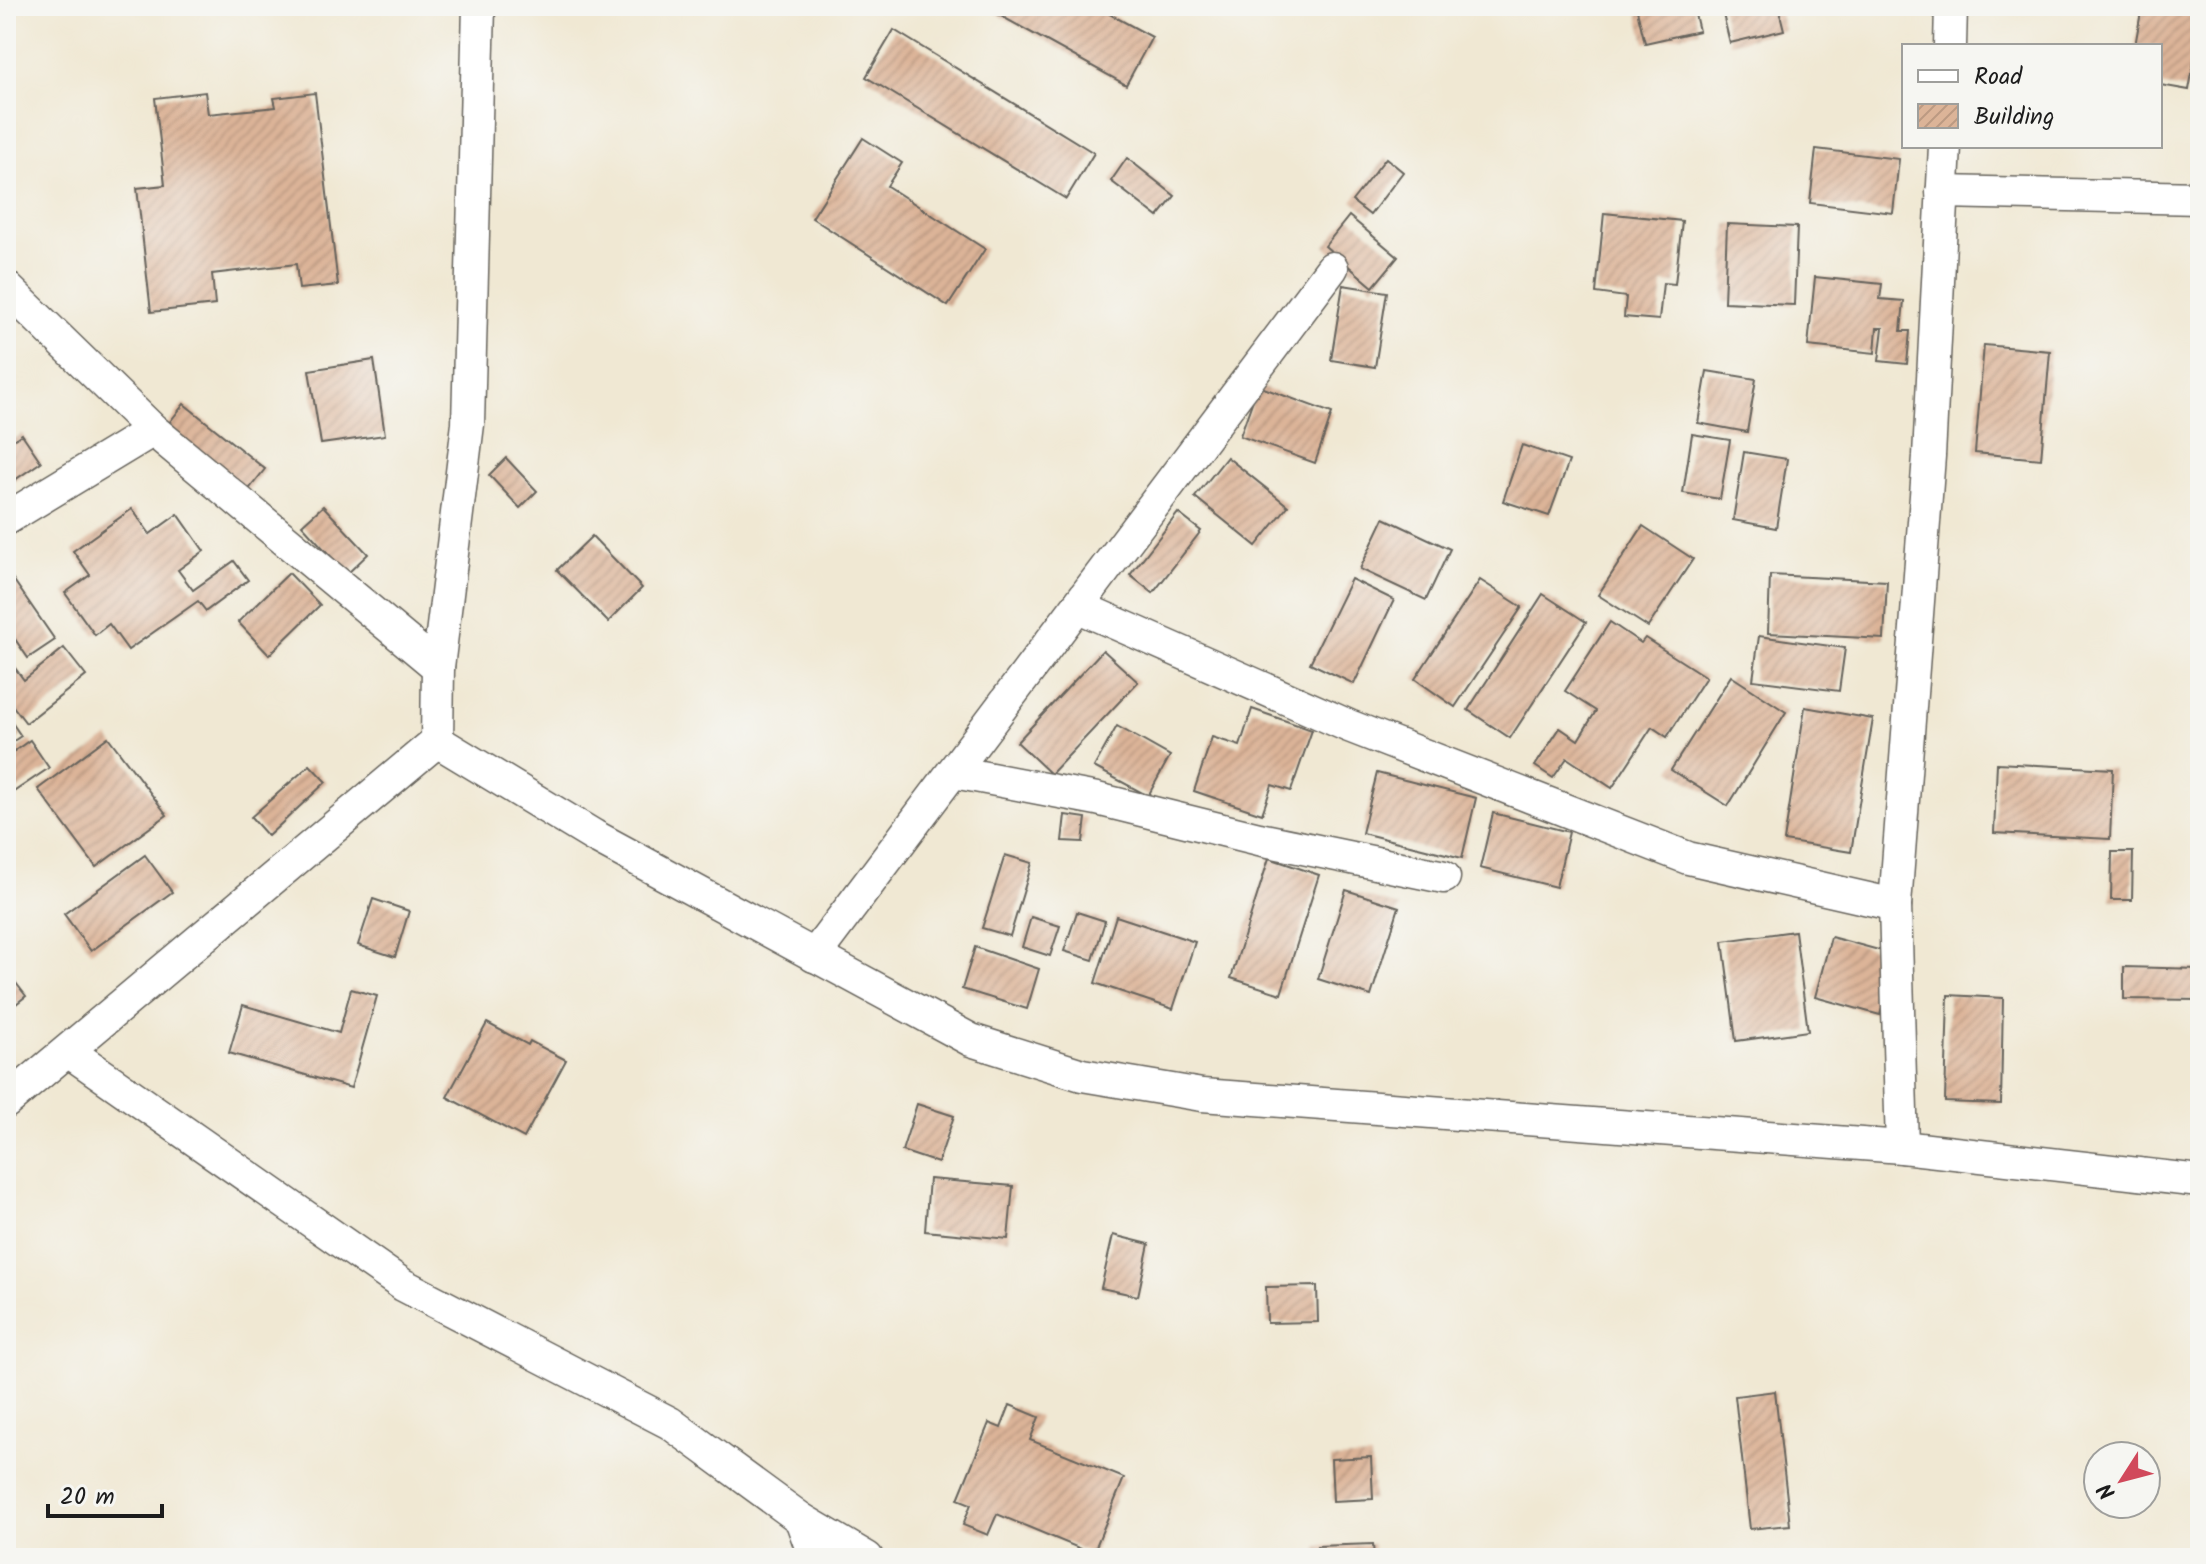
<svg xmlns="http://www.w3.org/2000/svg" width="2206" height="1564" font-family="Kalam,sans-serif">
	<style>
		.building { fill: url(#building-hatch) }
		.lines { fill: none; stroke-linecap: round; stroke-linejoin: round }
		.street-casing { stroke: #66635c; stroke-width: 35 }
		.street { stroke: #fff; stroke-width: 32 }
	</style>
	<defs>
		<pattern id="building-hatch" width="6" height="6" patternUnits="userSpaceOnUse" patternTransform="scale(2)"><rect width="6" height="6" fill="#dcb498"/><path d="M-1 1l2-2M0 6l6-6M5 7l2-2" fill="none" stroke="#bc9a82"/></pattern>
	</defs>
	<rect width="100%" height="100%" fill="#f6f6f2"/>
	<filter id="ink" filterUnits="userSpaceOnUse"><feTurbulence type="fractalNoise" baseFrequency=".0125" numOctaves="2"/><feDisplacementMap in="SourceGraphic" scale="16" xChannelSelector="R" yChannelSelector="G"/><feConvolveMatrix kernelMatrix="1 2 1 2 8 2 1 2 1" color-interpolation-filters="sRGB"/></filter>
	<filter id="wash" filterUnits="userSpaceOnUse"><feTurbulence type="fractalNoise" baseFrequency=".006" numOctaves="4" result="noise"/><feDisplacementMap in="SourceGraphic" scale="32" xChannelSelector="R" yChannelSelector="G"/><feGaussianBlur stdDeviation="1.8" result="paint"/><feColorMatrix in="noise" values="0 0 0 0 0 0 0 0 0 0 0 0 0 0 0 0 0 1.4 0 .05"/><feComposite in="paint" operator="in"/></filter>
	<g filter="url(#wash)">
		<rect width="100%" height="100%" fill="#f0e8d3"/>
		<g id="blocks">
			<g class="building">
				<path d="M983 6H1095L1152 37 1126 85Z"/>
				<path d="M1636 6H1693L1699 31 1645 43Z"/>
				<path d="M1721 6H1778L1784 30 1730 43Z"/>
				<path d="M2142 6H2200V27L2189 90 2160 85V46H2135Z"/>
				<path d="M894 30 1094 153 1066 199 866 77Z"/>
				<path d="M205 92 208 114 276 107 274 98 315 93 338 285 299 289 296 264 212 274 215 305 151 312 137 188 165 185 155 98Z"/>
				<path d="M863 138 902 163 887 186 985 249 948 306 812 218Z"/>
				<path d="M1816 149 1899 159 1893 213 1810 203Z"/>
				<path d="M1127 158 1175 196 1158 217 1111 181Z"/>
				<path d="M1386 158 1403 172 1370 215 1352 201Z"/>
				<path d="M1604 213 1682 221 1675 284 1663 283 1659 320 1624 317 1626 297 1596 293Z"/>
				<path d="M1349 216 1398 257 1373 287 1325 246Z"/>
				<path d="M1727 224 1797 227 1794 305 1724 302Z"/>
				<path d="M1815 277 1882 284 1880 299 1904 301 1901 331H1910L1907 364 1879 361 1883 328H1877L1875 353 1808 346Z"/>
				<path d="M1343 285 1387 292 1375 367 1331 360Z"/>
				<path d="M1984 345 2050 351 2041 459 1975 453Z"/>
				<path d="M374 360 385 435 321 444 309 370Z"/>
				<path d="M1707 371 1756 379 1747 432 1698 423Z"/>
				<path d="M1258 386 1332 413 1315 463 1240 436Z"/>
				<path d="M184 404 265 469 246 493 165 428Z"/>
				<path d="M22 434 41 462 6 486V445Z"/>
				<path d="M1692 434 1730 440 1720 499 1683 493Z"/>
				<path d="M1522 445 1569 461 1549 516 1503 501Z"/>
				<path d="M1744 452 1787 459 1776 528 1733 520Z"/>
				<path d="M1227 457 1288 506 1256 546 1195 497Z"/>
				<path d="M506 458 537 491 520 508 489 475Z"/>
				<path d="M323 506 368 554 347 574 302 525Z"/>
				<path d="M132 509 150 534 178 514 204 551 178 570 193 590 234 561 248 580 206 611 198 601 128 650 109 624 95 635 65 593 90 575 73 551Z"/>
				<path d="M1178 513 1201 531 1153 593 1130 575Z"/>
				<path d="M1384 518 1450 549 1426 600 1360 569Z"/>
				<path d="M1643 526 1693 559 1648 627 1598 595Z"/>
				<path d="M592 536 642 588 608 622 557 570Z"/>
				<path d="M6 569 55 640 28 658 6 626Z"/>
				<path d="M289 573 320 605 269 655 238 622Z"/>
				<path d="M1770 575 1887 581 1884 639 1768 633Z"/>
				<path d="M1351 579 1394 600 1354 684 1310 663Z"/>
				<path d="M1480 580 1522 607 1455 707 1415 679Z"/>
				<path d="M1543 594 1586 622 1510 738 1468 710Z"/>
				<path d="M1610 622 1641 643 1645 638 1706 677 1667 737 1652 727 1612 788 1567 758 1553 778 1535 766 1560 728 1578 740 1596 711 1565 691Z"/>
				<path d="M1759 636 1845 648 1839 691 1753 680Z"/>
				<path d="M64 648 86 676 26 723 6 697V656L24 680Z"/>
				<path d="M1103 650 1138 682 1051 774 1017 742Z"/>
				<path d="M1731 676 1786 712 1728 806 1671 770Z"/>
				<path d="M1805 707 1873 719 1851 852 1784 841Z"/>
				<path d="M1252 709 1312 730 1291 791 1272 785 1262 814 1194 791 1212 737 1240 746Z"/>
				<path d="M6 714 21 736 6 746Z"/>
				<path d="M1117 726 1170 756 1148 796 1094 767Z"/>
				<path d="M108 737 167 815 96 867 38 789Z"/>
				<path d="M30 740 49 768 6 797V757Z"/>
				<path d="M1997 763 2113 769 2110 839 1994 833Z"/>
				<path d="M310 765 326 782 268 836 251 817Z"/>
				<path d="M1377 773 1476 798 1462 858 1362 833Z"/>
				<path d="M1493 813 1569 832 1556 887 1480 868Z"/>
				<path d="M1065 815 1086 818 1083 842 1062 841Z"/>
				<path d="M2112 852H2133L2132 900H2111Z"/>
				<path d="M145 855 172 892 91 951 64 914Z"/>
				<path d="M1005 855 1032 863 1010 936 982 928Z"/>
				<path d="M1269 858 1319 875 1281 994 1231 978Z"/>
				<path d="M1346 890 1399 907 1371 996 1318 979Z"/>
				<path d="M373 899 409 911 395 957 358 945Z"/>
				<path d="M1077 912 1105 921 1093 960 1064 951Z"/>
				<path d="M1116 916 1195 942 1173 1009 1095 983Z"/>
				<path d="M1031 917 1060 926 1050 956 1022 947Z"/>
				<path d="M1795 931 1808 1031 1736 1041 1723 941Z"/>
				<path d="M1831 937 1897 955 1880 1015 1815 997Z"/>
				<path d="M975 947 1039 969 1027 1009 962 989Z"/>
				<path d="M2124 967 2200 969V1000L2124 999Z"/>
				<path d="M6 970 26 996 6 1012Z"/>
				<path d="M351 989 377 996 351 1088 229 1053 243 1005 339 1033Z"/>
				<path d="M1948 995 2003 998 2001 1104 1945 1102Z"/>
				<path d="M487 1023 528 1045 530 1041 566 1060 524 1138 447 1097Z"/>
				<path d="M917 1104 954 1116 938 1163 902 1151Z"/>
				<path d="M929 1179 1013 1186 1008 1239 925 1231Z"/>
				<path d="M1113 1235 1149 1244 1138 1296 1101 1288Z"/>
				<path d="M1317 1286 1318 1322 1267 1323 1266 1287Z"/>
				<path d="M1775 1391 1790 1525 1750 1529 1735 1396Z"/>
				<path d="M1010 1405 1039 1417 1030 1440 1124 1478 1093 1554 997 1514 988 1535 963 1525 971 1504 958 1499 989 1423 1001 1428Z"/>
				<path d="M1371 1457 1373 1499 1333 1501 1331 1459Z"/>
				<path d="M1373 1544 1374 1558H1318L1317 1546Z"/>
			</g>
		</g>
	</g>
	<g filter="url(#ink)">
		<use href="#blocks" fill-opacity="0" stroke="#66635c" stroke-width="2"/>
		<g class="lines">
			<g class="street-casing">
				<g id="street">
					<path d="M1950 46 1951 6"/>
					<path d="M1942 192 2200 198"/>
					<path d="M6 287 153 430 438 667"/>
					<path d="M6 519 153 430"/>
					<path d="M1079 607 1349 726 1688 858 1895 905"/>
					<path d="M437 741 594 836 971 1040 1082 1075 1202 1095 1902 1147 2200 1181"/>
					<path d="M954 772 1097 799 1259 839 1444 877"/>
					<path d="M814 956 1332 268"/>
					<path d="M68 1051 403 1285 670 1423 801 1519 867 1558"/>
					<path d="M6 1102 437 741 438 667 468 424 479 6"/>
					<path d="M1902 1147 1895 905 1929 456 1945 146"/>
					<path d="M801 1519 815 1558"/>
				</g>
			</g>
			<use href="#street" class="street"/>
		</g>
	</g>
	<rect width="2206" height="1564" fill="none" stroke="#f6f6f2" stroke-width="32"/>
	<rect x="1902" y="44" width="260" height="104" fill="#f6f6f2" stroke="#9f9f9c" stroke-width="2"/>
	<rect x="1918" y="70" width="40" height="12" fill="#ffffff" stroke="#9f9f9c" stroke-width="2"/>
	<text x="1974" y="84" font-size="24" fill="#1c1c1c">Road</text>
	<rect x="1918" y="104" width="40" height="24" fill="url(#building-hatch)" stroke="#9f9f9c" stroke-width="2"/>
	<text x="1974" y="124" font-size="24" fill="#1c1c1c">Building</text>
	<g transform="translate(2122 1480) rotate(234)"><circle r="38" fill="#f6f6f2" stroke="#9f9f9c" stroke-width="2"/>
	<path d="M0-6L14 30L0 20L-14 30Z" fill="#d1495b"/>
	<text y="-12" font-size="22" font-weight="bold" text-anchor="middle" fill="#1c1c1c">N</text>
	</g>
	<path d="M48 1504v12h114v-12" fill="none" stroke="#1c1c1c" stroke-width="4"/>
	<text x="60" y="1504" font-size="24" fill="#1c1c1c" stroke="#f6f6f2" stroke-width="6" paint-order="stroke">20 m</text>
</svg>
